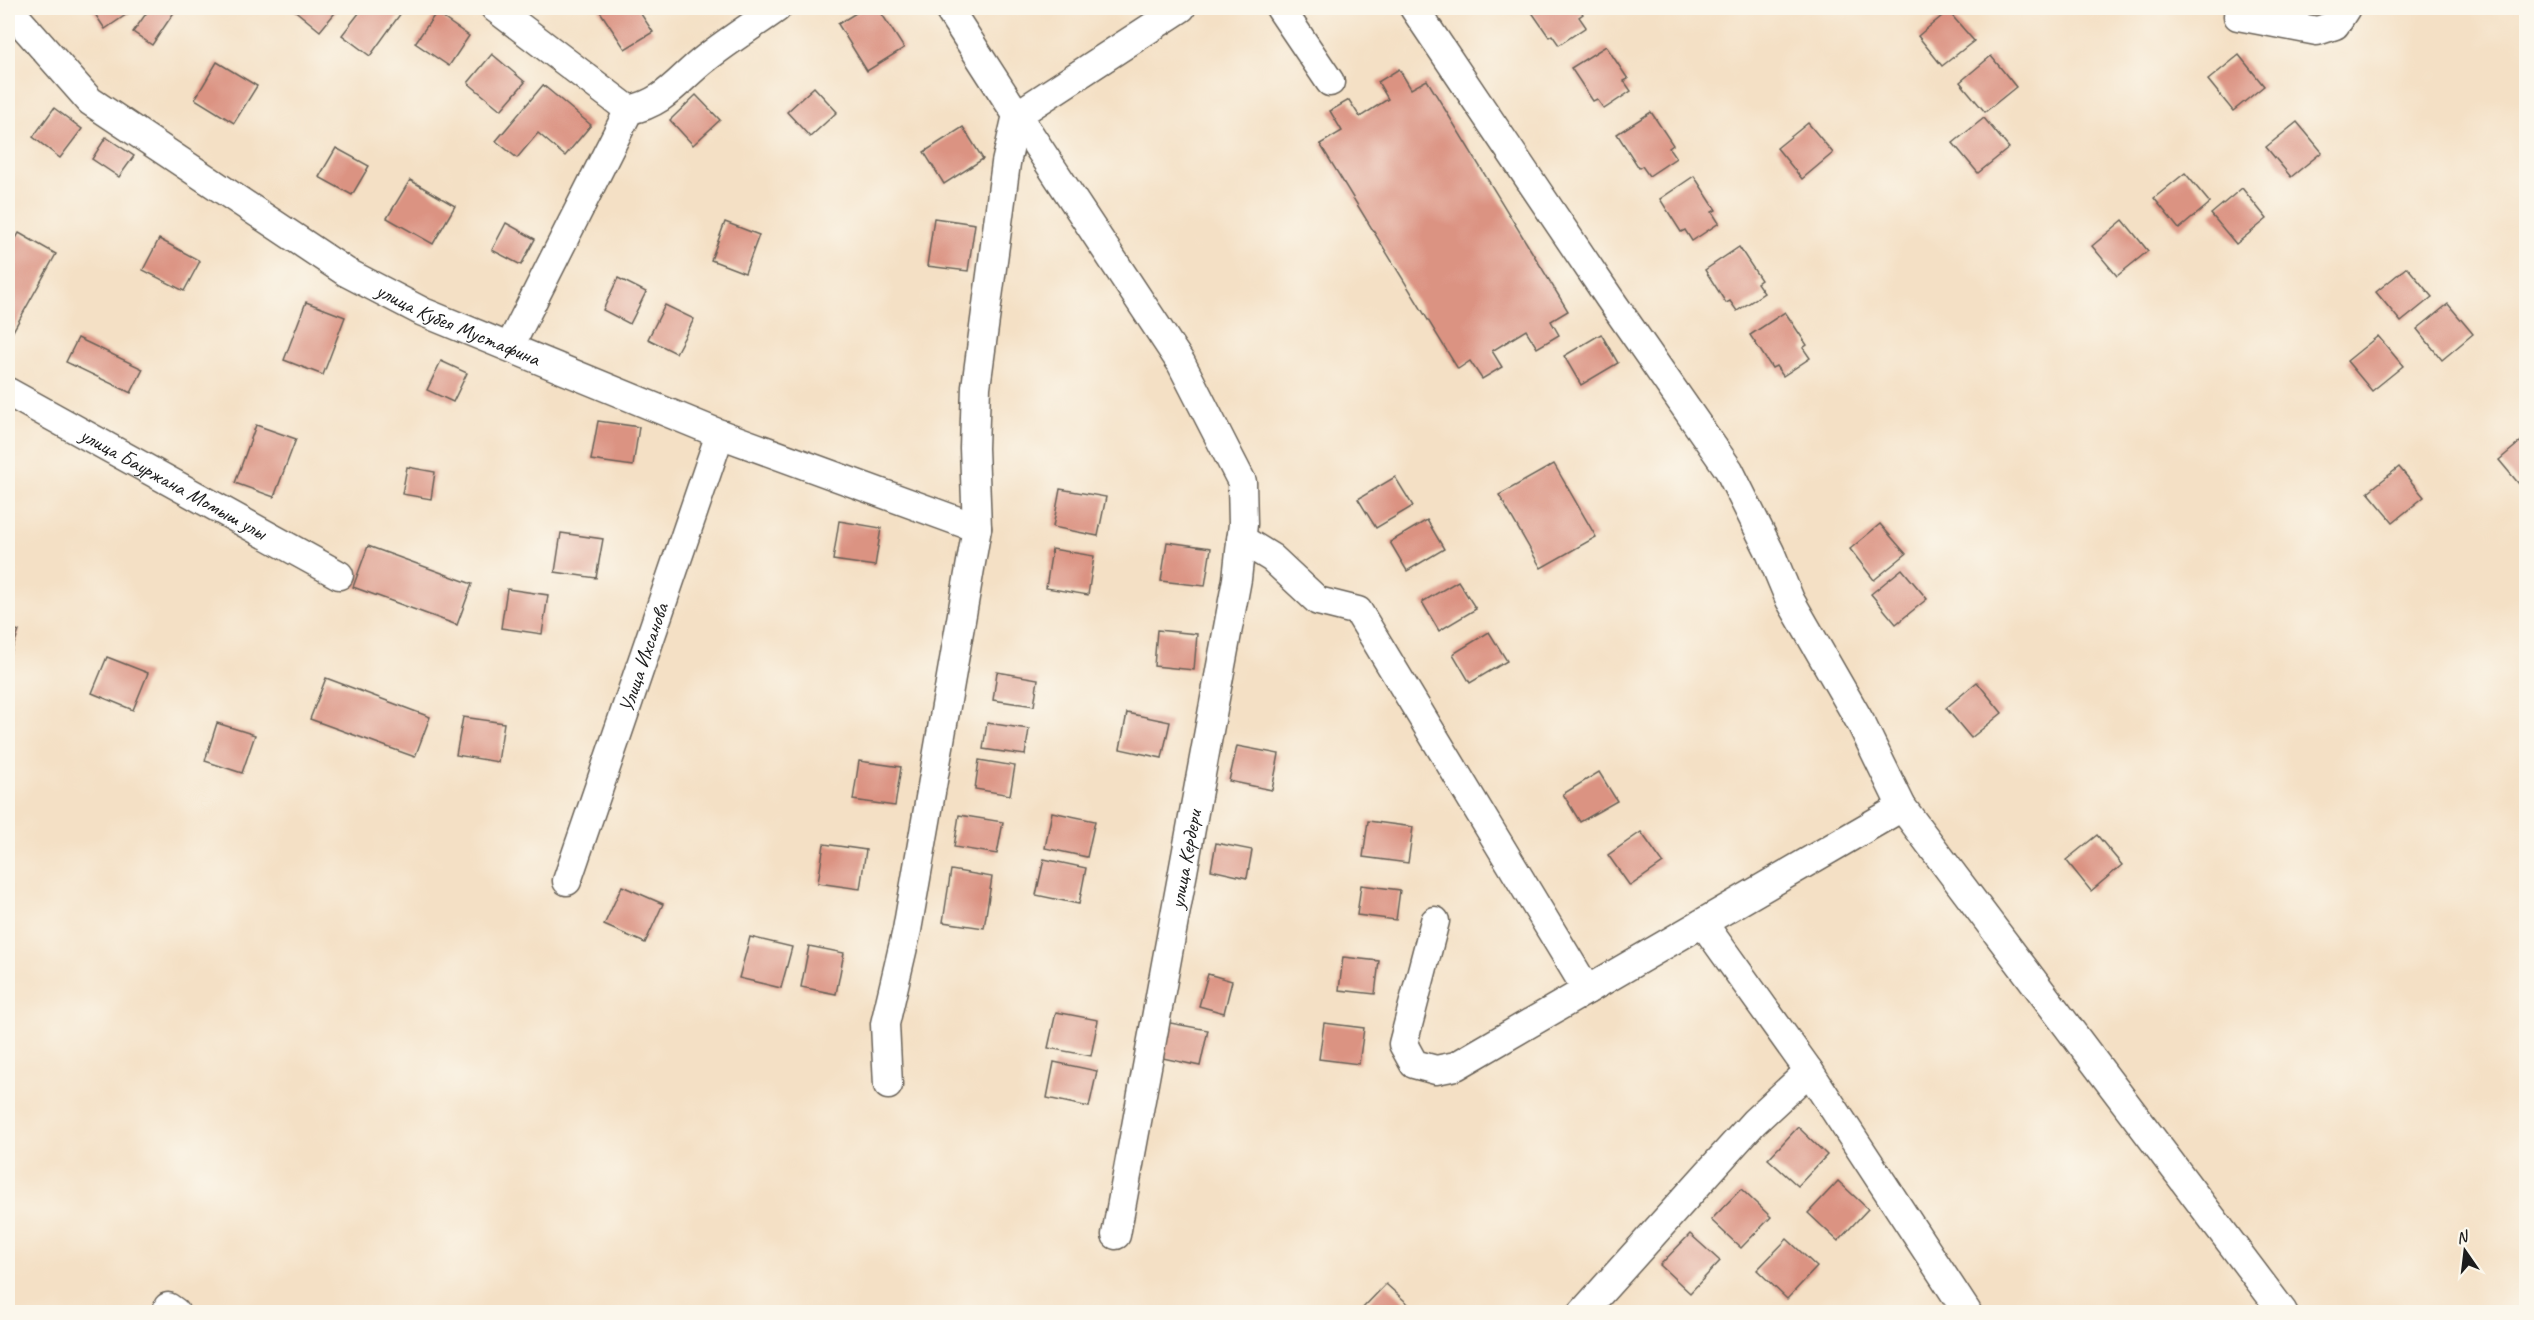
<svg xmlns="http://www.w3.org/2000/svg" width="2534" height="1320" font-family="Caveat,sans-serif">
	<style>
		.building { fill: #db9382 }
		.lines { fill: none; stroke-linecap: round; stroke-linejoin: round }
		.minor-casing { stroke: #686157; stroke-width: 31 }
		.minor { stroke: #fff; stroke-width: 28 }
		.labels { text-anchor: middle; stroke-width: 4.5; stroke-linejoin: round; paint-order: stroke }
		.street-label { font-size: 21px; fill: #1c1c1c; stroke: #fbf7ec }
	</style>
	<rect width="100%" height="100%" fill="#fbf7ec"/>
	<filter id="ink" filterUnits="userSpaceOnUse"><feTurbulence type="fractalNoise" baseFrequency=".0167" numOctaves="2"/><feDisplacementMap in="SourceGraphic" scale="12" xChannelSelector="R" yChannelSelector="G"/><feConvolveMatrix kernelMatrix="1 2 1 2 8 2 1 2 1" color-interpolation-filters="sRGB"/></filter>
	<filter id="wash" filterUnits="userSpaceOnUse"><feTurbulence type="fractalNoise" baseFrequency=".008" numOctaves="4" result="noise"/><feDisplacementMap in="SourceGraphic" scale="24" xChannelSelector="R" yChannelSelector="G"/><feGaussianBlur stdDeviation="1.35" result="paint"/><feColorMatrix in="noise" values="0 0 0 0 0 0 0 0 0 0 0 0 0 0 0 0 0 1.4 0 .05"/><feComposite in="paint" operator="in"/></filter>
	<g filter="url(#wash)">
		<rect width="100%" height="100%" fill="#f4e0c5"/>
		<g id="blocks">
			<g class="building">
				<path d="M91 8H136L105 29Z"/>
				<path d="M150 8H177L152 45 133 32Z"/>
				<path d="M292 8H339L320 31Z"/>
				<path d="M363 8H393L401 13 370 56 342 35Z"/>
				<path d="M603 8H637L653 32 625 49 599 10Z"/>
				<path d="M864 8H878L904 48 867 71 838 24Z"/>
				<path d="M1529 8H1579L1583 14 1579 17 1586 27 1559 45 1552 35 1549 37Z"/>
				<path d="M1948 11 1974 41 1942 66 1918 36Z"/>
				<path d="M436 13 469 36 449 66 415 43Z"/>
				<path d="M1606 46 1628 79 1624 81 1631 91 1604 109 1597 99 1593 101 1571 68Z"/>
				<path d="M492 54 525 82 501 110 468 83Z"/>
				<path d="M2239 55 2264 86 2233 111 2208 80Z"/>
				<path d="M1991 56 2016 87 1985 112 1960 82Z"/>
				<path d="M217 62 257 86 234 123 195 99Z"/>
				<path d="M1399 69 1411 89 1427 80 1568 311 1551 321 1559 335 1537 348 1526 330 1492 351 1502 367 1482 379 1470 361 1458 369 1320 144 1342 131 1330 111 1349 100 1360 117 1388 99 1378 82Z"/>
				<path d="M543 85 591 125 565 156 538 133 517 158 496 141Z"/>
				<path d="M814 87 837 112 810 137 787 112Z"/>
				<path d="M696 95 720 120 693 145 670 120Z"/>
				<path d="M54 108 82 129 60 158 33 137Z"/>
				<path d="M1651 112 1673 145 1669 148 1676 158 1649 176 1642 166 1639 168 1617 134Z"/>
				<path d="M1984 118 2009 148 1978 173 1953 143Z"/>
				<path d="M2297 122 2322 152 2291 177 2266 147Z"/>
				<path d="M1808 123 1833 153 1802 179 1777 148Z"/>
				<path d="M963 127 983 159 944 184 924 152Z"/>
				<path d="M106 137 134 156 119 177 92 159Z"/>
				<path d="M336 148 369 166 352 195 319 177Z"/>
				<path d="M2185 173 2210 203 2179 229 2154 198Z"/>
				<path d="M1694 176 1716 210 1712 212 1719 223 1692 241 1685 230 1681 232 1660 199Z"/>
				<path d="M410 180 455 206 433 244 387 218Z"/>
				<path d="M2242 188 2267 219 2236 244 2211 214Z"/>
				<path d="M934 218 975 224 968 271 927 266Z"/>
				<path d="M2123 220 2148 251 2117 276 2092 246Z"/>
				<path d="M725 222 759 235 745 273 711 260Z"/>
				<path d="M506 223 535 239 521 265 492 250Z"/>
				<path d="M19 233 56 254 8 340V253Z"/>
				<path d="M159 239 200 261 184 291 143 270Z"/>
				<path d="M1739 247 1761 280 1757 283 1764 293 1737 311 1730 301 1726 303 1705 270Z"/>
				<path d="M2407 267 2432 297 2401 322 2376 292Z"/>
				<path d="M618 278 646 292 630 324 603 310Z"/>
				<path d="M306 302 345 317 323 375 284 360Z"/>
				<path d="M2448 304 2473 334 2442 360 2417 329Z"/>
				<path d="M665 305 694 319 676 353 648 339Z"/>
				<path d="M1785 312 1807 345 1803 348 1810 358 1783 376 1776 366 1772 368 1750 335Z"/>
				<path d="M1601 334 1618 363 1581 385 1564 356Z"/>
				<path d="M2378 336 2403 366 2372 391 2347 361Z"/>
				<path d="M78 338 143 369 131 393 66 362Z"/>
				<path d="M441 361 467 373 453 402 427 390Z"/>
				<path d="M598 421 639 427 633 466 591 460Z"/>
				<path d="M256 425 296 439 274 497 235 483Z"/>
				<path d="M2526 437V488L2524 490 2499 460Z"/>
				<path d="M1554 464 1596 537 1541 568 1499 495Z"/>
				<path d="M407 467 435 472 431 499 402 494Z"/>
				<path d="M2399 467 2424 497 2393 522 2368 492Z"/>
				<path d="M1395 477 1413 506 1376 528 1358 499Z"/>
				<path d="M1060 489 1106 497 1098 536 1053 527Z"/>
				<path d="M1427 520 1444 549 1407 571 1390 542Z"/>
				<path d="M839 521 881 528 875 566 833 560Z"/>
				<path d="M1880 524 1906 554 1874 580 1850 549Z"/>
				<path d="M561 533 603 539 596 578 555 572Z"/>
				<path d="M1167 542 1211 548 1205 586 1161 581Z"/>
				<path d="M368 546 472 584 457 625 353 587Z"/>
				<path d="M1052 549 1094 556 1088 595 1046 588Z"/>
				<path d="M1902 569 1927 599 1896 624 1871 594Z"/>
				<path d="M1458 581 1476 609 1439 631 1422 602Z"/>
				<path d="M507 589 548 595 542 634 501 628Z"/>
				<path d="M8 627 19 631 8 660Z"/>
				<path d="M1157 630 1197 634 1194 670 1154 666Z"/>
				<path d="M1489 632 1507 661 1470 683 1453 654Z"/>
				<path d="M107 657 148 673 133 710 92 693Z"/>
				<path d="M997 672 1038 679 1034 706 993 700Z"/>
				<path d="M326 678 430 717 415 757 310 719Z"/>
				<path d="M1977 682 2002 713 1971 738 1946 708Z"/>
				<path d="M1127 713 1170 722 1162 758 1120 749Z"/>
				<path d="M463 717 504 723 498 762 456 755Z"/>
				<path d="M217 723 255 735 242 773 205 761Z"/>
				<path d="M987 723 1029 729 1025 755 983 749Z"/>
				<path d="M1237 746 1279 754 1272 790 1229 781Z"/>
				<path d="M979 760 1015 766 1010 795 975 789Z"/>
				<path d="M859 761 901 767 895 806 853 800Z"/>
				<path d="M1599 772 1617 801 1580 822 1563 794Z"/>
				<path d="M1052 812 1095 821 1087 857 1045 848Z"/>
				<path d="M959 815 1003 822 997 854 954 847Z"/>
				<path d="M1368 821 1413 827 1408 863 1363 857Z"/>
				<path d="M1641 832 1663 863 1630 886 1608 855Z"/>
				<path d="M2097 835 2122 865 2091 891 2066 860Z"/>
				<path d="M1216 843 1252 850 1247 878 1211 870Z"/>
				<path d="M824 844 866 850 860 889 818 883Z"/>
				<path d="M1044 859 1086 868 1079 904 1036 895Z"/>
				<path d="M951 870 992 877 984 928 943 922Z"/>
				<path d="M1361 885 1400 890 1396 920 1357 915Z"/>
				<path d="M622 886 663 904 645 943 604 925Z"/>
				<path d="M750 937 792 947 781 988 739 978Z"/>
				<path d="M809 946 844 953 836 994 801 987Z"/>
				<path d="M1343 957 1379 961 1375 994 1339 990Z"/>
				<path d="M1208 974 1232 981 1224 1013 1199 1006Z"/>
				<path d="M1056 1012 1098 1020 1091 1056 1048 1048Z"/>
				<path d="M1165 1022 1208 1030 1200 1066 1158 1057Z"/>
				<path d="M1324 1023 1364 1028 1359 1064 1319 1059Z"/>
				<path d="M1054 1062 1097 1071 1089 1107 1047 1098Z"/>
				<path d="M1798 1127 1827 1155 1798 1186 1768 1159Z"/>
				<path d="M1838 1181 1868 1209 1838 1241 1808 1213Z"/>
				<path d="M1741 1189 1771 1217 1741 1248 1711 1220Z"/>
				<path d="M1690 1234 1720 1261 1690 1293 1660 1265Z"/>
				<path d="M1787 1239 1817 1267 1787 1299 1757 1270Z"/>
				<path d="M1386 1284 1416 1311 1415 1312H1359Z"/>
			</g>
		</g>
	</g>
	<g filter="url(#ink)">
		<use href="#blocks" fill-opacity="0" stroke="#686157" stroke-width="1.5"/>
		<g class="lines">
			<g class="minor-casing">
				<g id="minor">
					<path id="s1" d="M8 8 90 101 346 272 423 312 720 434 977 528"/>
					<path d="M495 8 629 110C665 103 678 80 705 59 728 41 753 25 777 8"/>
					<path d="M1280 8 1330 82"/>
					<path d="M1414 8 1610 299 1729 470 1770 552 1790 600 1862 725 1902 807 2283 1312"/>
					<path d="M2238 16 2317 31 2335 25 2346 8"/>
					<path d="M510 346 629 110"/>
					<path id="s2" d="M8 392 339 575"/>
					<path d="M1241 539 1272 558 1318 601 1358 611 1587 990"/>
					<path id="s3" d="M567 881 720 434"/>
					<path d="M1435 921 1403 1044 1414 1064 1436 1070 1456 1066 1902 807"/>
					<path d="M1703 923 1809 1071 1967 1312"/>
					<path d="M888 1085 885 1024 907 930 977 528 974 448 976 387 1006 163 1017 115 948 8"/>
					<path id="s4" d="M1116 1235 1237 579 1243 524 1242 482 1181 363 1017 115 1181 8"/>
					<path d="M168 1307 175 1312"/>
					<path d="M1583 1312 1754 1122 1809 1071"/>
				</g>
			</g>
			<use href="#minor" class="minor"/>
		</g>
	</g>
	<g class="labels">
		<g class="street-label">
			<text dy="7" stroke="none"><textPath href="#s1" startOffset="556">улица Кубея Мустафина</textPath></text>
			<text dy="7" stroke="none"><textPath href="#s2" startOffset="189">улица Бауржана Момыш улы</textPath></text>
			<text dy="7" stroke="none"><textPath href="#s3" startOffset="236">Улица Ихсанова</textPath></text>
			<text dy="7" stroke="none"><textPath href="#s4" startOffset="382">улица Кердери</textPath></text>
		</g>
	</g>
	<rect width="2534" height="1320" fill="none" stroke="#fbf7ec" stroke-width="30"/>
	<g transform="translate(2465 1251) rotate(346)" stroke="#fbf7ec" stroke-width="4.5" paint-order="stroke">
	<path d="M0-4.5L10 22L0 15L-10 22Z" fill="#1c1c1c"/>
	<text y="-9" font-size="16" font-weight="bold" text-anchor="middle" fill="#1c1c1c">N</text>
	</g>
</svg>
